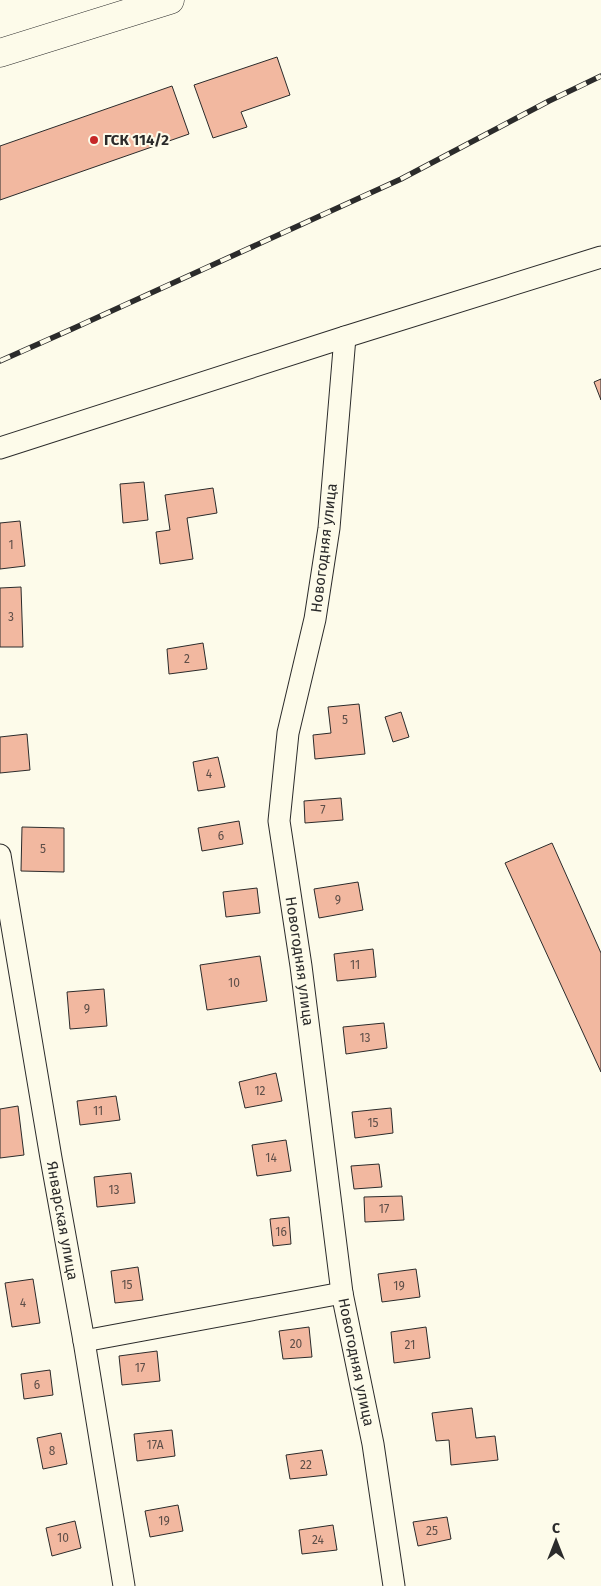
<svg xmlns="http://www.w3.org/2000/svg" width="601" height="1586" font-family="'Fira Sans',sans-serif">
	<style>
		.building { fill: #f2b8a0; stroke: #2b2b2b }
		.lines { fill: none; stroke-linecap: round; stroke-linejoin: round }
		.minor-casing { stroke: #2b2b2b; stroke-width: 23 }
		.primary-casing { stroke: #2b2b2b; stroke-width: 29 }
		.minor { stroke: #fdfbea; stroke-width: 21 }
		.primary { stroke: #fdfbea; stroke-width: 28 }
		.rail-casing { stroke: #2b2b2b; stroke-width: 5.5 }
		.rail { stroke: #fdfbea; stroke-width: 4; stroke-dasharray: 11; stroke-linecap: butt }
		.poi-dot { fill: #c62828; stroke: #fdfbea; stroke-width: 2 }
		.labels { text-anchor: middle; stroke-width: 4; stroke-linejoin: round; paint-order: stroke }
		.number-label { font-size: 12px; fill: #5d4e48 }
		.poi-label { font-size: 15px; font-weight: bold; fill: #2b2b2b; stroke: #fdfbea; text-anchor: start }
		.street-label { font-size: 15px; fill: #2b2b2b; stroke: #fdfbea }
	</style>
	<rect width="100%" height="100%" fill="#fdfbea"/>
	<g class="building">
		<path d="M277 57 290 95 241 112 247 127 213 138 194 85Z"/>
		<path d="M172 86 189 134 0 200V146Z"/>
		<path d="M601 379V400L594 382Z"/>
		<path d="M144 482 148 520 123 523 120 484Z"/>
		<path d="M213 488 217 513 187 518 193 559 160 564 156 532 170 530 165 495Z"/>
		<path d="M20 521 25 566 0 569V523Z"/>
		<path d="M21 587 23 647H0V588Z"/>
		<path d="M203 643 207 669 169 674 167 649Z"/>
		<path d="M359 704 365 754 315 759 313 735 331 733 328 707Z"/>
		<path d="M401 712 409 737 393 742 385 717Z"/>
		<path d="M27 734 30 770 0 773V737Z"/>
		<path d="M218 757 225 787 198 791 193 762Z"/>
		<path d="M341 798 343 820 305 823 304 801Z"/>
		<path d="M239 821 243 844 202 851 198 828Z"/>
		<path d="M22 827 64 828V872L21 871Z"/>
		<path d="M552 843 601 953V1072L505 863Z"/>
		<path d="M358 882 363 910 319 918 314 889Z"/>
		<path d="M257 888 260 913 226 917 223 892Z"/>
		<path d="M373 949 376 977 337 981 334 954Z"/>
		<path d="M260 956 267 1001 207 1010 200 965Z"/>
		<path d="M104 989 107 1026 70 1029 67 992Z"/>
		<path d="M384 1023 387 1048 346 1054 343 1027Z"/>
		<path d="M276 1073 282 1101 245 1108 239 1082Z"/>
		<path d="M116 1096 120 1120 80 1125 77 1101Z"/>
		<path d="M18 1106 24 1155 0 1158V1109Z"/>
		<path d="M391 1108 393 1133 355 1138 352 1112Z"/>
		<path d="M286 1140 291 1171 257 1176 252 1145Z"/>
		<path d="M379 1164 382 1187 354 1189 351 1166Z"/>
		<path d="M131 1173 135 1203 97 1207 94 1177Z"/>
		<path d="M402 1196 404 1220 365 1222 364 1197Z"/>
		<path d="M289 1217 291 1244 273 1246 270 1219Z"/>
		<path d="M138 1267 143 1300 115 1303 111 1271Z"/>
		<path d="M416 1269 420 1297 382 1302 378 1274Z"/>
		<path d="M33 1279 40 1323 12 1327 5 1283Z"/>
		<path d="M309 1327 312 1357 283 1359 279 1331Z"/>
		<path d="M426 1327 430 1358 394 1363 391 1332Z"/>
		<path d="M157 1351 160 1381 122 1385 119 1356Z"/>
		<path d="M50 1370 53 1395 24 1399 21 1374Z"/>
		<path d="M472 1408 476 1438 495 1436 498 1460 451 1465 449 1440 436 1441 432 1413Z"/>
		<path d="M172 1430 175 1456 137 1461 134 1434Z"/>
		<path d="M61 1433 67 1464 43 1469 37 1438Z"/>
		<path d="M322 1450 327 1475 290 1479 286 1455Z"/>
		<path d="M178 1505 183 1531 150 1537 145 1511Z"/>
		<path d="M447 1517 451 1539 418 1546 413 1522Z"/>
		<path d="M75 1521 81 1548 52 1556 46 1528Z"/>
		<path d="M333 1525 337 1550 302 1554 299 1530Z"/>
	</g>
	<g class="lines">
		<g class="minor-casing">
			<g id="minor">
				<path id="s1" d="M345 337 329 528 315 619 288 733 279 821 301 966 342 1293 373 1444 394 1586"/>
				<path d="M0 448 345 337 601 257"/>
				<path id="s2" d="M0 855 51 1158 84 1341 124 1586"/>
				<path d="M84 1341 342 1293"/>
			</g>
		</g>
		<g class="primary-casing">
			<path id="primary" d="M0 53 170 0"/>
		</g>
		<use href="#minor" class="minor"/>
		<use href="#primary" class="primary"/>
		<g class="rail-casing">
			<path id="rail" d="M0 361 72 329 401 179 549 101 601 76"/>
		</g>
		<use href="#rail" class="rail"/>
	</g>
	<circle class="poi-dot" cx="94" cy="140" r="5"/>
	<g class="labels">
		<g class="number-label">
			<text x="11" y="549">1</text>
			<text x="11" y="621">3</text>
			<text x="187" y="663">2</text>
			<text x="345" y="724">5</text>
			<text x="209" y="778">4</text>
			<text x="323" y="814">7</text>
			<text x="221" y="840">6</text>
			<text x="43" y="853">5</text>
			<text x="338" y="904">9</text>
			<text x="355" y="969">11</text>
			<text x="234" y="987">10</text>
			<text x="87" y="1013">9</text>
			<text x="365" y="1042">13</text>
			<text x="260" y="1095">12</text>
			<text x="98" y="1115">11</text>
			<text x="373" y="1127">15</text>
			<text x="271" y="1162">14</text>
			<text x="114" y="1194">13</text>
			<text x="384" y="1213">17</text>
			<text x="281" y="1236">16</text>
			<text x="127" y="1289">15</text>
			<text x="399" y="1290">19</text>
			<text x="23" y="1307">4</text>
			<text x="296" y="1348">20</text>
			<text x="410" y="1349">21</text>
			<text x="140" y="1372">17</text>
			<text x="37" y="1389">6</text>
			<text x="155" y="1449">17А</text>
			<text x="52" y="1455">8</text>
			<text x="306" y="1469">22</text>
			<text x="164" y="1525">19</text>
			<text x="432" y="1535">25</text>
			<text x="63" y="1542">10</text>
			<text x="318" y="1544">24</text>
		</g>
		<g class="poi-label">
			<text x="104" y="145">ГСК 114/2</text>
		</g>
		<g class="street-label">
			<text transform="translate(324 548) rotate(-83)" y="5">Новогодняя улица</text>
			<text dy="5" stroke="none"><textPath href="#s1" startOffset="631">Новогодняя улица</textPath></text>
			<text dy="5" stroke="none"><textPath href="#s2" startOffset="371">Январская улица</textPath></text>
			<text dy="5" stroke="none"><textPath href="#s1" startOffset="1036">Новогодняя улица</textPath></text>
		</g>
	</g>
	<g transform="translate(556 1541)" stroke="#fdfbea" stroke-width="4" paint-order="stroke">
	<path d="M0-4L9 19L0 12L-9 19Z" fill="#2b2b2b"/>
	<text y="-8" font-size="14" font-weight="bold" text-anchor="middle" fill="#2b2b2b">С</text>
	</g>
</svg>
